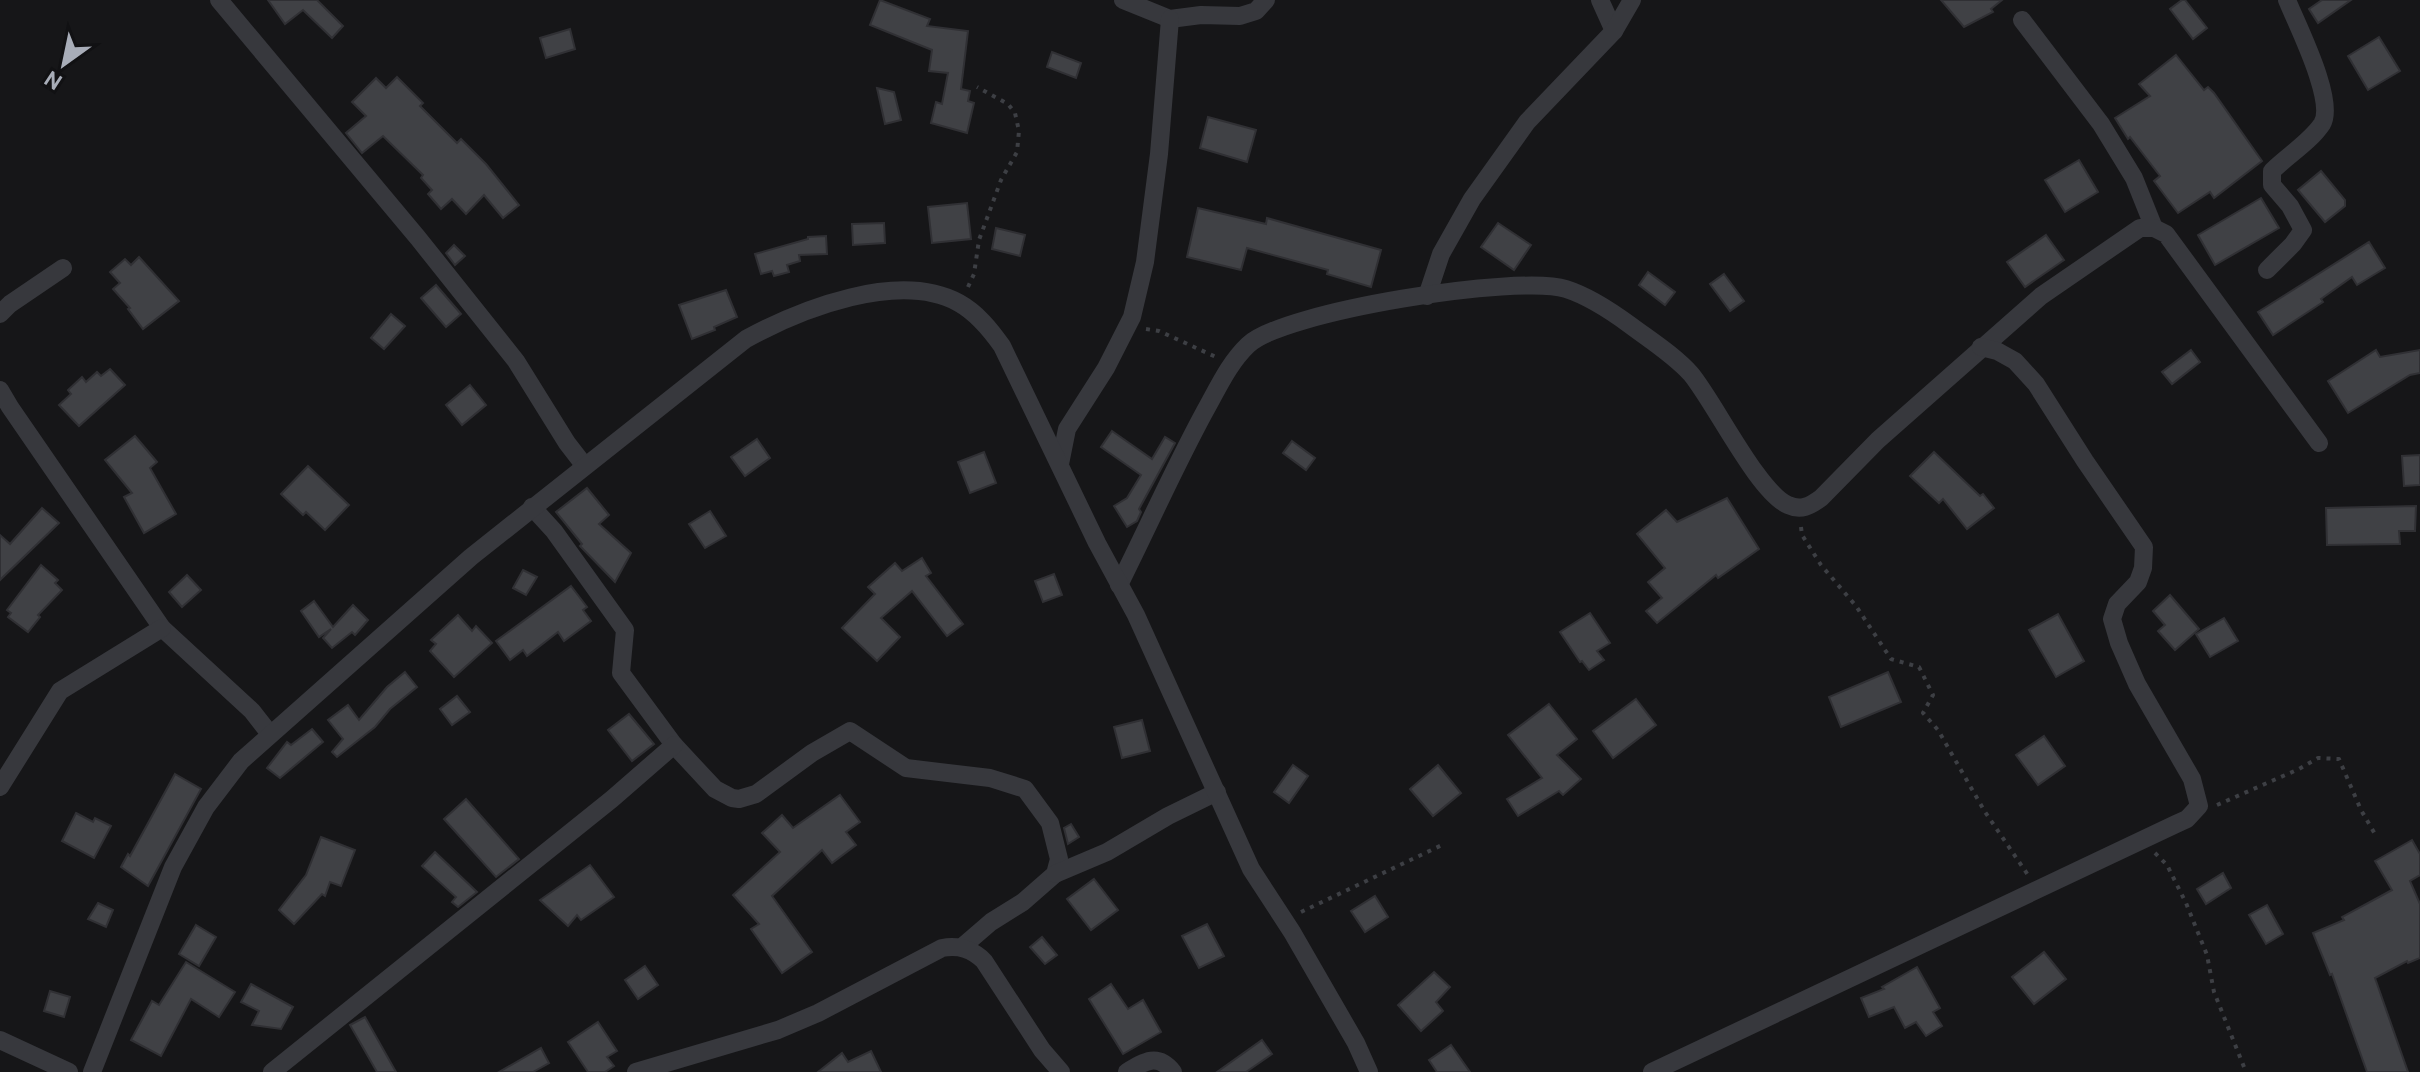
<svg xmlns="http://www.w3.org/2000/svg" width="2420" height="1072" font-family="Overpass,sans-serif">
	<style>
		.building { fill: #404145; stroke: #303034; stroke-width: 2 }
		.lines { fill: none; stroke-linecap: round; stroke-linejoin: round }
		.path { stroke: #3d3f44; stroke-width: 4; stroke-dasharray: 4 6; stroke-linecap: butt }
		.street { stroke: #37383d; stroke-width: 18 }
	</style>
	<rect width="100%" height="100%" fill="#161618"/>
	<g class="building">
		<path d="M268 0H317L343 26 332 38 303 10 285 24Z"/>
		<path d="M880 0 930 19 927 26 968 31 961 89 970 91 968 101 974 103 967 133 931 123 936 102 942 104 948 73 929 71 932 50 870 25Z"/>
		<path d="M1941 0H2002L1991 9 1993 12 1964 27Z"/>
		<path d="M2182 0H2185L2207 28 2193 39 2170 9Z"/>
		<path d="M2322 0H2351L2318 23 2309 9Z"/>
		<path d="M570 29 575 49 546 58 540 38Z"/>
		<path d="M2379 37 2400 71 2368 90 2348 56Z"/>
		<path d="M1052 52 1081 63 1076 78 1047 67Z"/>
		<path d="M2176 55 2204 90 2208 87 2214 93 2262 161 2214 198 2210 192 2178 213 2154 181 2160 176 2130 137 2128 139 2115 118 2150 96 2139 84Z"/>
		<path d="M397 77 423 103 420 106 457 143 461 139 486 164 519 205 503 218 484 195 466 214 452 199 441 209 428 194 432 190 421 178 423 175 383 136 362 153 346 133 366 116 352 102 376 78 386 88Z"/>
		<path d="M877 88 894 92 901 120 885 124Z"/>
		<path d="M1208 117 1256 130 1247 162 1200 148Z"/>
		<path d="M2079 160 2098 192 2065 212 2045 180Z"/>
		<path d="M2321 171 2345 200V206L2325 222 2298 190Z"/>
		<path d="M2261 198 2279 228 2215 265 2198 235Z"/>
		<path d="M967 203 971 239 932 243 928 207Z"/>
		<path d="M1198 208 1266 224 1267 218 1381 250 1371 287 1327 274 1328 270 1247 248 1241 270 1187 257Z"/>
		<path d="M884 223 885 243 853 245 852 224Z"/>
		<path d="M1498 223 1531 245 1514 270 1481 247Z"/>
		<path d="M996 228 1025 235 1020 256 992 249Z"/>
		<path d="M2046 235 2064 260 2025 287 2007 262Z"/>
		<path d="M826 236 827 254 799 255 800 261 787 265 789 272 774 276 772 271 761 274 755 254 808 239V237Z"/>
		<path d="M2369 242 2385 268 2357 285 2352 277 2321 299 2323 302 2273 335 2258 312Z"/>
		<path d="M454 245 465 256 455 265 446 253Z"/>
		<path d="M139 257 179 301 143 329 128 309 130 308 113 289 120 283 110 272 125 259 131 265Z"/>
		<path d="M1648 272 1675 292 1665 305 1639 285Z"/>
		<path d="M1724 274 1744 301 1730 311 1710 284Z"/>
		<path d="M436 285 461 314 446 327 421 298Z"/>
		<path d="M726 290 737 317 714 327 715 330 692 339 679 305Z"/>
		<path d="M391 314 405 326 384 349 371 338Z"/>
		<path d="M2191 350 2200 362 2172 384 2162 372Z"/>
		<path d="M2376 350 2380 357 2420 350V373L2410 375 2348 413 2328 381Z"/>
		<path d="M110 369 125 385 79 426 59 405 71 394 68 390 82 377 86 382 97 372 101 376Z"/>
		<path d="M470 385 486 405 462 425 446 405Z"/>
		<path d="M1112 431 1152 459 1165 437 1175 443 1139 509 1141 512 1137 521 1127 527 1114 506 1127 498 1141 475 1101 447Z"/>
		<path d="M135 436 157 462 150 468 176 514 144 533 124 497 132 493 105 460Z"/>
		<path d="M757 439 770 458 745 476 731 457Z"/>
		<path d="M1292 441 1315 458 1306 470 1283 453Z"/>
		<path d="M984 452 996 483 970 493 958 462Z"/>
		<path d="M1934 452 1980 496 1983 494 1994 508 1967 529 1943 499 1939 503 1910 476Z"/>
		<path d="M2420 455V485L2404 486 2402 456Z"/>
		<path d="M308 466 349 505 325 530 306 512 303 515 281 494Z"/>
		<path d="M587 488 609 515 599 524 631 553 615 582 580 546 582 544 556 512Z"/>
		<path d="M1727 498 1759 549 1718 578 1716 575 1657 623 1646 611 1662 598 1648 582 1665 568 1637 534 1666 510 1677 522Z"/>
		<path d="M2416 506 2415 531H2399L2400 544 2327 545 2326 508Z"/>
		<path d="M42 508 59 523 0 580V535L10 544Z"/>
		<path d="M710 511 726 536 705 548 689 524Z"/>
		<path d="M922 558 931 573 926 576 963 624 947 636 912 591 881 618 900 637 877 661 842 628 875 594 868 587 895 563 902 571Z"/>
		<path d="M41 565 58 580 55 583 62 590 38 615 40 617 28 632 8 617 11 613 7 610Z"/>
		<path d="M523 570 537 577 526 595 513 588Z"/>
		<path d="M1054 574 1062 595 1043 602 1035 581Z"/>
		<path d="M187 575 201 590 182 607 169 592Z"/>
		<path d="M571 586 587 607 583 610 591 621 564 641 558 632 527 656 523 650 510 660 496 641Z"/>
		<path d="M2170 595 2199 629 2175 650 2158 631 2165 625 2153 611Z"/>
		<path d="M314 601 333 627 353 605 368 620 355 635 352 632 332 648 323 638 331 629 319 637 301 611Z"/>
		<path d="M1590 613 1610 643 1597 651 1604 660 1589 670 1582 661 1580 662 1560 632Z"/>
		<path d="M2058 614 2084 661 2056 677 2029 630Z"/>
		<path d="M458 615 472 631 476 626 492 643 454 677 430 651 436 644 431 640Z"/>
		<path d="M2224 618 2238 641 2210 657 2196 634Z"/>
		<path d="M405 672 417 687 390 709 375 727 337 757 332 752 343 739 328 720 348 705 359 720 387 687Z"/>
		<path d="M1888 672 1901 702 1841 727 1829 697Z"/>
		<path d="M457 696 470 712 452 725 440 709Z"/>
		<path d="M1636 699 1656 725 1613 758 1593 731Z"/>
		<path d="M1549 704 1577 739 1557 755 1581 779 1563 795 1559 791 1518 816 1507 799 1542 778 1508 735Z"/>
		<path d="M629 714 654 744 632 761 608 730Z"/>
		<path d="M1142 720 1150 751 1122 758 1114 727Z"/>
		<path d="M312 729 323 742 280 778 267 768 287 742 291 745Z"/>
		<path d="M2044 736 2065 766 2038 785 2016 755Z"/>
		<path d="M1293 765 1308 776 1289 803 1274 792Z"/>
		<path d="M1438 765 1461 793 1433 816 1410 789Z"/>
		<path d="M175 774 201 789 148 886 121 867 128 854 130 856Z"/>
		<path d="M840 795 860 822 846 832 856 845 832 863 822 850 772 896 812 952 782 973 751 929 759 924 733 895 780 852 762 833 782 815 793 828Z"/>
		<path d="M466 799 519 859 496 877 444 819Z"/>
		<path d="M76 813 93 822 95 818 111 826 94 858 62 841Z"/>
		<path d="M1071 824 1079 837 1068 844 1064 828Z"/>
		<path d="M321 837 355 850 341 886 330 882 325 896 322 894 294 924 279 910 306 875Z"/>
		<path d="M2412 840 2420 854V875L2410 881 2420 904V958L2408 963 2407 961 2375 978 2408 1072H2367L2332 974 2330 975 2313 933 2344 920 2342 917 2392 890 2375 861Z"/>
		<path d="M435 852 477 892 458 907 452 902 456 897 422 866Z"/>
		<path d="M590 865 614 897 581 920 577 915 568 926 540 900Z"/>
		<path d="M2223 873 2231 888 2206 904 2197 889Z"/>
		<path d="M1094 879 1118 910 1091 930 1067 899Z"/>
		<path d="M1375 896 1388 917 1365 932 1351 911Z"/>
		<path d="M98 903 113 910 106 927 88 919Z"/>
		<path d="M2267 905 2283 934 2266 944 2249 915Z"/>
		<path d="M1207 924 1224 956 1199 968 1182 936Z"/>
		<path d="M196 925 216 937 199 966 179 954Z"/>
		<path d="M1042 937 1057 955 1045 964 1030 947Z"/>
		<path d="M2044 952 2066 979 2034 1004 2012 977Z"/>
		<path d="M186 962 235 992 219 1017 191 999 161 1056 131 1040 152 1001 159 1005Z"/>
		<path d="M645 966 658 985 638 999 625 980Z"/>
		<path d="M1917 967 1940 1008 1933 1012 1942 1026 1926 1036 1916 1022 1905 1028 1894 1007 1869 1017 1861 998 1884 989 1882 987Z"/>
		<path d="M1434 972 1450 987 1436 1002 1443 1011 1421 1031 1398 1005Z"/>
		<path d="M251 984 293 1007 281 1029 252 1025 259 1011 241 1002Z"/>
		<path d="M1111 984 1128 1009 1143 1000 1161 1032 1123 1054 1089 999Z"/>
		<path d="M50 991 70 997 64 1017 44 1011Z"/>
		<path d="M365 1017 396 1072H377L350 1025Z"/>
		<path d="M598 1022 617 1051 607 1057 614 1066 605 1072H588L568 1042Z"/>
		<path d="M1262 1040 1272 1054 1246 1072H1217Z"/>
		<path d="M1451 1045 1470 1072H1437L1429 1060Z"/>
		<path d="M541 1048 549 1063 533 1072H499Z"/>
		<path d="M871 1051 881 1072H818L842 1053 848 1062Z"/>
	</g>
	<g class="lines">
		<g class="path">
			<path d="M968 287 974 274 979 240 1001 180 1017 152 1019 131 1015 113 1008 104 977 87"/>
			<path d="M1146 329 1159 331 1216 357"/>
			<path d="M1801 527 1802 535 1821 565 1856 606 1891 659 1919 667 1933 695 1923 713 1938 730 1985 812 2028 875"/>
			<path d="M2217 805 2299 769 2318 758 2339 759 2361 810 2375 834"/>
			<path d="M2155 853 2167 865 2186 903 2207 955 2214 992 2246 1072"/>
			<path d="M1301 912 1442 845"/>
		</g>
		<g class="street">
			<path d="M219 0 418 238 516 361 567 443 584 465"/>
			<path d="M1123 0 1170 19 1201 15 1240 16 1256 11 1266 0"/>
			<path d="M1600 0 1614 31"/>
			<path d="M2022 20 2101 124 2134 178 2154 228"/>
			<path d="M2267 270 2293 244 2303 230 2290 206 2272 185V171C2287 156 2310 142 2322 124 2336 101 2297 25 2287 0"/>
			<path d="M1427 296 1441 254 1472 199 1527 122 1614 31 1632 0"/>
			<path d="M0 314 10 304 63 268"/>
			<path d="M0 390 10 407 162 628 252 711 270 734"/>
			<path d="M1060 464 1067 429 1106 368 1132 317 1145 262 1159 154 1170 19"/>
			<path d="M532 507 554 531 625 630 621 673 674 745 715 789 732 798 739 799 756 794 812 753 850 731 906 768 990 778 1025 789 1050 823 1059 859 1055 874 1023 902 991 922 962 947"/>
			<path d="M1119 585C1148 527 1174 468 1205 411 1218 388 1229 363 1248 345 1283 311 1519 274 1566 289 1588 296 1611 311 1630 325 1650 340 1674 355 1691 374 1715 403 1758 492 1788 505 1801 511 1810 506 1821 498L1878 440 2041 296 2140 228H2154L2166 234 2319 443"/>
			<path d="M0 787 60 691 162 628"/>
			<path d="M1055 874 1107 852 1168 816 1217 792"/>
			<path d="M0 1040 69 1072"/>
			<path d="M92 1072 173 867 206 807 241 761 471 557 746 339C801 309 899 270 959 303 977 313 990 329 1002 346L1097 543 1136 615 1251 869 1292 932 1356 1043 1369 1072"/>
			<path d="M272 1072 612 799 674 745"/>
			<path d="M636 1072 778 1030 818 1013 942 948C959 945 972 949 984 961L1042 1050 1061 1072"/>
			<path d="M1127 1072C1145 1061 1158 1053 1173 1072"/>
			<path d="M1652 1072 2176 824 2187 819 2199 806 2192 779 2137 684 2119 643 2112 619 2117 604 2138 582 2143 568 2144 547 2085 461 2036 384 2015 361 1997 351 1981 347"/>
		</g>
	</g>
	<g transform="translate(64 64) rotate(213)" stroke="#111113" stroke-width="6" paint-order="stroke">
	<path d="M0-6L14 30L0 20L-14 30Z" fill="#a8adb8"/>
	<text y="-12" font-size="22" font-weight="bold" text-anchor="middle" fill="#a8adb8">N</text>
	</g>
</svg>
